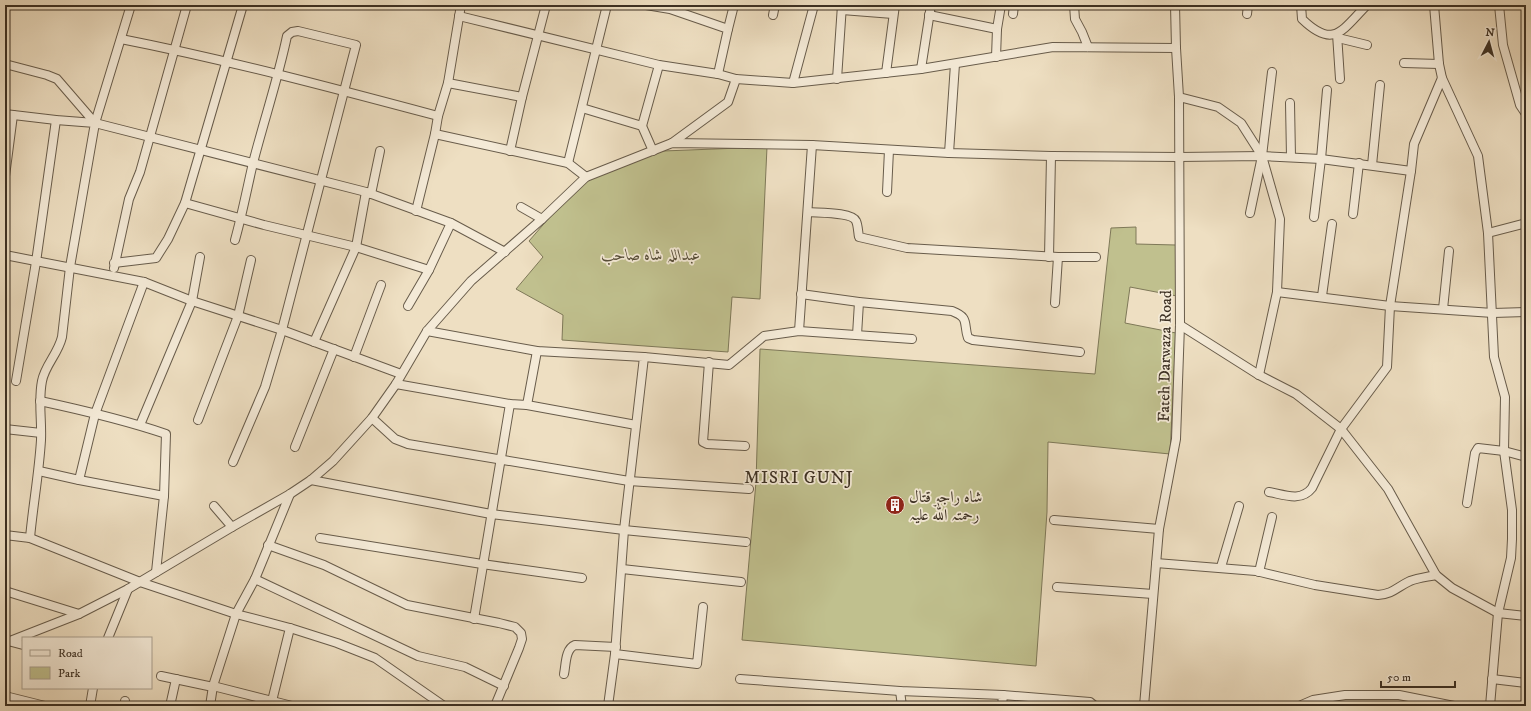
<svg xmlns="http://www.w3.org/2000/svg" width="1531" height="711" font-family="'IM FELL DW Pica',Amiri,serif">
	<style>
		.green { fill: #c0c08e; stroke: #7e7858 }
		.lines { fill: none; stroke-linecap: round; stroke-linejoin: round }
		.street-casing { stroke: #685c4b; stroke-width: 10 }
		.street { stroke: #f4ead7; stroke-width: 8 }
		.labels { text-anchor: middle; stroke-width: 3.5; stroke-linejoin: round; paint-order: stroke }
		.park-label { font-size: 16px; font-style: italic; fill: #564d38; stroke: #f4ead7 }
		.street-label { font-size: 16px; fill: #3c3023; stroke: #f4ead7 }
		.poi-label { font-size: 16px; fill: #3c3023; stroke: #f4ead7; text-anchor: start }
		.neighbourhood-label { font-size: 17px; letter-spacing: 1px; fill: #3c3023; stroke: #f4ead7 }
	</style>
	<rect width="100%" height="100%" fill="#eedfc2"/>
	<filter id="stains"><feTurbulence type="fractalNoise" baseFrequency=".005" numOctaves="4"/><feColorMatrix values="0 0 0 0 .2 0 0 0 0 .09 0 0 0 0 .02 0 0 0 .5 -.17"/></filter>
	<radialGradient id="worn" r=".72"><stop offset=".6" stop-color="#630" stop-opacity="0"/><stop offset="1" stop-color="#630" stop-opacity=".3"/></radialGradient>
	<g class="green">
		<path d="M767 147 760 299 732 297 728 352 562 340 563 315 516 289 543 257 529 241 569 195 588 179 663 151Z"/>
		<path d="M1136 227V244L1176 245 1177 296 1130 287 1125 323 1176 333 1170 454 1048 442 1047 512 1036 666 742 640 756 482 760 349 1095 374 1111 228Z"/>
	</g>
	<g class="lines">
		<g class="street-casing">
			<g id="street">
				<path d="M646 5 670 9 728 29 718 74"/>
				<path d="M1074 5 1075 19 1082 32 1088 47"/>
				<path d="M1301 5 1302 19C1334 50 1342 30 1367 5"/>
				<path d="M1499 5 1503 45 1520 105 1526 114"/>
				<path d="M842 10 893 14"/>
				<path d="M1013 14 1014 5"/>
				<path d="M1247 14 1248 5"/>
				<path d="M773 15 775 5"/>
				<path d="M929 15 997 29"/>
				<path d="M459 16 659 65 718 74 736 79 793 83 921 69 1053 47 1176 48"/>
				<path d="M728 29 734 5"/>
				<path d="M1337 34 1340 79"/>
				<path d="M1338 38 1367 45"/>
				<path d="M121 39C228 60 333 88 438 116"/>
				<path d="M996 57 997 29 1001 5"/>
				<path d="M1404 63 1439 64"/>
				<path d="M5 64 47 75 57 79 95 123 366 192 451 223 505 252"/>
				<path d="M921 69 931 5"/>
				<path d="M886 73 895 5"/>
				<path d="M1442 78 1478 156 1488 233 1494 357 1505 397 1504 451 1512 510V539L1511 558 1498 613 1490 706"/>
				<path d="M837 79 842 5"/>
				<path d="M448 83 522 97 546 5"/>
				<path d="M793 83 814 5"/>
				<path d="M1179 97 1218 107 1241 123 1262 156 1280 219 1277 292 1259 375"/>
				<path d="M1290 103 1291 157"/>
				<path d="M582 108 642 126 653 151"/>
				<path d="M5 114 56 120 95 123 70 267 62 337C58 354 45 365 42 381 38 401 42 420 41 440 39 473 33 505 30 538"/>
				<path d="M95 123 131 5"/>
				<path d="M642 126 659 65"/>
				<path d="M435 134 568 163 586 177"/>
				<path d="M672 143 728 102 736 79"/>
				<path d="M510 151 522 97"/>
				<path d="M949 153 955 64"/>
				<path d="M568 163 607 5"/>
				<path d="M1372 165 1380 85"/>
				<path d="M5 176 13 115"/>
				<path d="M887 192 889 150"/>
				<path d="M371 194 380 151"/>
				<path d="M185 203 264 225 356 247 429 270"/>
				<path d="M521 207 542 219"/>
				<path d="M416 211 435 134 438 116 448 83 461 5"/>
				<path d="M808 212C818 213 852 212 856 221 858 225 858 232 859 237L907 248 1058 257H1096"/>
				<path d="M1250 213 1262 156 1272 72"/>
				<path d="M1353 214 1359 163"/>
				<path d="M1314 217 1321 159 1327 90"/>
				<path d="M1488 233 1526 223"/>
				<path d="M5 255 144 282 192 301 282 330 401 374"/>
				<path d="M1049 257 1051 156"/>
				<path d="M114 263 156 258 168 239 185 203 243 5"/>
				<path d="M114 268 129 199 140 172 187 5"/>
				<path d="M1277 292 1390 306 1493 313 1526 312"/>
				<path d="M801 294 859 302 952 311C970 318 963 323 968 338L973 340 1080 352"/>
				<path d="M1322 296 1332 224"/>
				<path d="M1055 303 1058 257"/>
				<path d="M408 306 429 270 451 223"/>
				<path d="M1443 309 1449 251"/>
				<path d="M1180 325 1259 375 1296 394 1341 429 1388 489 1436 575 1452 588 1498 613 1526 616"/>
				<path d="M427 331 537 351 644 357 624 530 615 654 608 706"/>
				<path d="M799 331 812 145"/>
				<path d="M857 335 859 302"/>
				<path d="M314 342 356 247 366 192"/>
				<path d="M354 357 381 285"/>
				<path d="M644 357 729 365 764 336 799 331 912 339"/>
				<path d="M709 362 703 442 707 444 745 446"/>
				<path d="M16 381 36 262 56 120"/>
				<path d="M396 384 510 404 527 405 537 351"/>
				<path d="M40 401C82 410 125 420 166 434L164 496 156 572"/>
				<path d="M527 405 636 425"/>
				<path d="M372 418 395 439 408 444 629 481 749 489"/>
				<path d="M198 420 238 316 251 260"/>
				<path d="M140 425 192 301 200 257"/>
				<path d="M5 429 41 433"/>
				<path d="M295 447 334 349"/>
				<path d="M233 462 265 387 282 330 356 45 298 31 292 32 287 36C278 79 264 120 253 163 247 189 242 215 235 240"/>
				<path d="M39 471 79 480 164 496"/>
				<path d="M79 480 95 414 144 282"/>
				<path d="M311 480 491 514 624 530 746 542"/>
				<path d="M1269 492C1285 495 1301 502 1312 488L1341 429 1387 367 1390 306 1411 171 1414 144 1442 78 1439 64 1434 5"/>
				<path d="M1467 503 1475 453 1478 448 1504 451 1526 457"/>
				<path d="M214 506 232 527"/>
				<path d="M1054 520 1159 529"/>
				<path d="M5 535 30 538 140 582 236 614 290 628 337 643 375 658 444 706"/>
				<path d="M320 538 482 564 582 578"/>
				<path d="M268 545 324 565 407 605 499 623 515 627 521 633 522 639 519 648 495 706"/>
				<path d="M1156 563 1256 571 1315 585 1378 595C1393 594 1397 587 1410 581 1418 578 1427 577 1436 575"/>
				<path d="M1221 567 1239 506"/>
				<path d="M622 569 741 582"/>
				<path d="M1259 572 1272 517"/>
				<path d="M255 579 290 494"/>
				<path d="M1057 587 1153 594"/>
				<path d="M5 591 79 614"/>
				<path d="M474 619 510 404"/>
				<path d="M108 638 128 589"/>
				<path d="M8 641 23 645"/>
				<path d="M5 643 79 614 128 589 232 527 290 494 311 480 333 461 372 418 396 384 427 331 471 281 542 219 586 177 672 143 812 145 949 153 1051 156 1179 157 1262 156 1321 159 1411 171"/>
				<path d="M615 654 697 664 703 607"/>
				<path d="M564 674C566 665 565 649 575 645L616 647"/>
				<path d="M161 676 213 687"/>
				<path d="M740 679 900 691 1003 695 1002 706"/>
				<path d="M1492 679 1526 683"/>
				<path d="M213 686 292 706"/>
				<path d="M900 691 902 706"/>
				<path d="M1003 695 1090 702 1095 706"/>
				<path d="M5 696 45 706"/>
				<path d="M271 705 290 628"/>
				<path d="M90 706 93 688"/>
				<path d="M125 706V701"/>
				<path d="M170 706 176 679"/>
				<path d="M210 706 213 686 236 614 255 579 418 656 465 667 504 686"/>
				<path d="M1144 706 1159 529 1176 439 1180 325 1179 97 1176 48 1175 5"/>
				<path d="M1299 706 1313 700 1345 695H1399L1454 706"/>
			</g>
		</g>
		<use href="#street" class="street"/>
	</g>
	<defs>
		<g id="building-disc" transform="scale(1)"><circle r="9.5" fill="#8f2418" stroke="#f4ead7"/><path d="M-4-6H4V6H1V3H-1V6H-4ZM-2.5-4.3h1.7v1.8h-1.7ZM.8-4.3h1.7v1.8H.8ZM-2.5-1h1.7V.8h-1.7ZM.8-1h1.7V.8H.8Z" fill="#fff"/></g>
	</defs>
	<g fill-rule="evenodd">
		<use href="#building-disc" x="895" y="505"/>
	</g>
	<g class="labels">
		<g class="park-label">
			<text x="651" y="260">عبداللہ شاہ صاحب</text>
		</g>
		<g class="street-label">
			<text transform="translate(1164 356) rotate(-89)" y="6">Fateh Darwaza Road</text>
		</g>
		<g class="poi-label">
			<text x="909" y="502">شاہ راجو قتال<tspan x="909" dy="18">رحمتہ اللہ علیہ</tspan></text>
		</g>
		<g class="neighbourhood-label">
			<text x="799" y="483">MISRI GUNJ</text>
		</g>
	</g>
	<rect width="1531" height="711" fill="none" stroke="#eedfc2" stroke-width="20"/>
	<rect x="6" y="6" width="1519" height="699" fill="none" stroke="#3c3023" stroke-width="2"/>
	<rect x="10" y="10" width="1511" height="691" fill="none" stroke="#3c3023"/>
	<rect x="22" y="637" width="130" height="52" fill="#f4ead7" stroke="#aaa08f"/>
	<rect x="30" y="650" width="20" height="6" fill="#f4ead7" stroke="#aaa08f"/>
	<text x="58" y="657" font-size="12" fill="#3c3023">Road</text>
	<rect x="30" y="667" width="20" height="12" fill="#c0c08e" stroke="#aaa08f"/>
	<text x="58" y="677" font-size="12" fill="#3c3023">Park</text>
	<g transform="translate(1489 42) rotate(6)" stroke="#f4ead7" stroke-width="3" paint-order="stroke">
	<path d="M0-3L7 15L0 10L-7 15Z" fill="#3c3023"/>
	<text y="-6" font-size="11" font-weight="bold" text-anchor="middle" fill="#3c3023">N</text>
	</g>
	<path d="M1381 681v6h74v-6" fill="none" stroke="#3c3023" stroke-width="2"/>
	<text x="1387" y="681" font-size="12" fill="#3c3023" stroke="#f4ead7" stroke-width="3" paint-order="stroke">50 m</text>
	<rect width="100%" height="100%" filter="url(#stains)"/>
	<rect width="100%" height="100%" fill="url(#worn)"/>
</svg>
